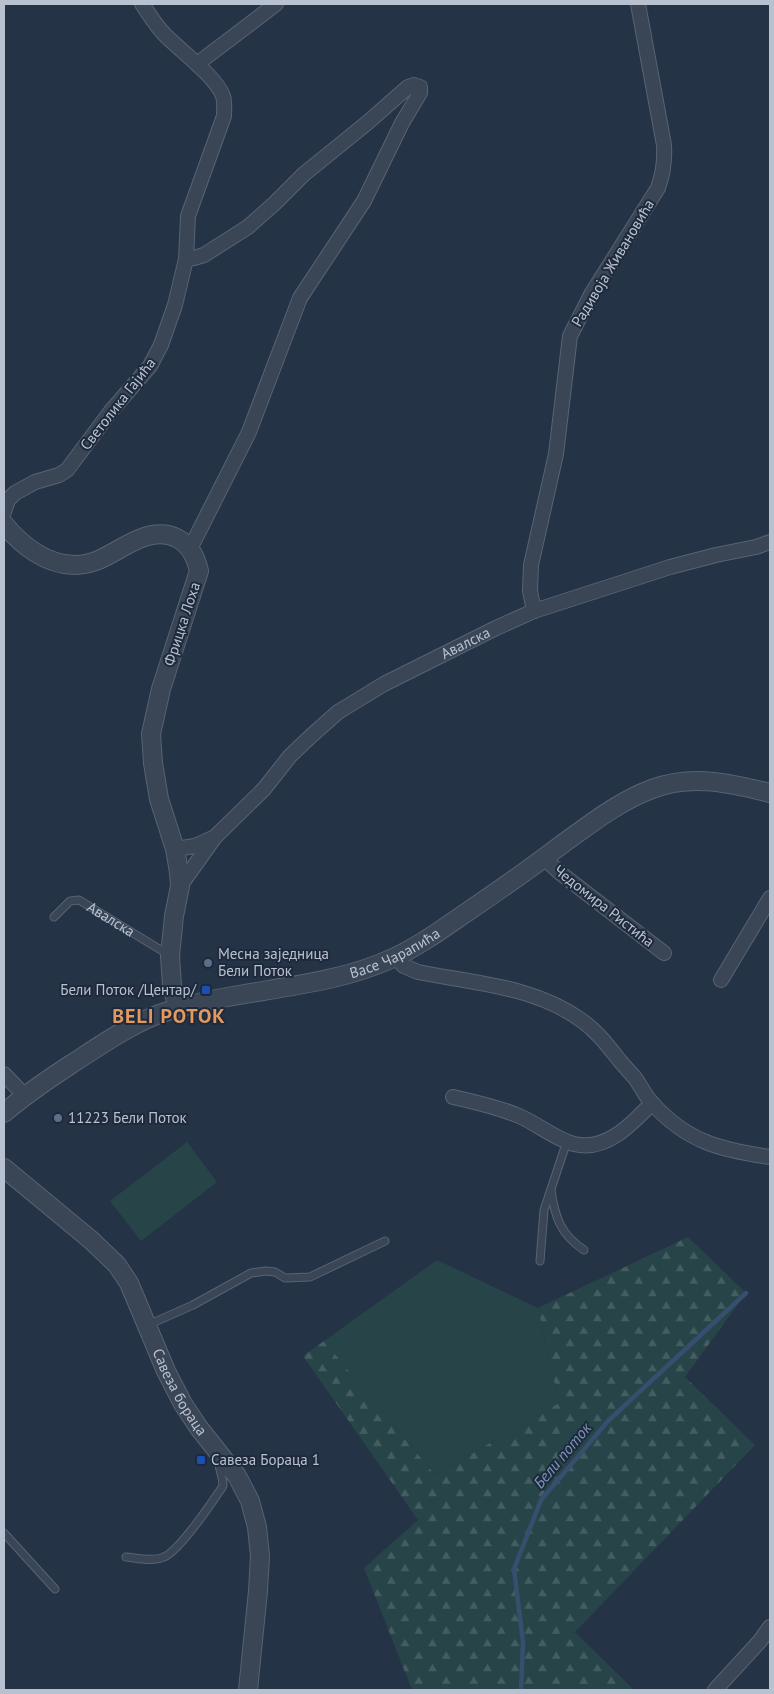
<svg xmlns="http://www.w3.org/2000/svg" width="774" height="1694" font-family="'PT Sans',sans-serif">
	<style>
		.grass { fill: #274448 }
		.forest { fill: url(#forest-firs) }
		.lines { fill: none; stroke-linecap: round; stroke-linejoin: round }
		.stream { stroke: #374e6f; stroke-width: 4.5 }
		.service-casing { stroke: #586373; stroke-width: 9 }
		.minor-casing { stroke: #586373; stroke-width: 16 }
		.tertiary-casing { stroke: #586373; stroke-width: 20 }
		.service { stroke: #3a4556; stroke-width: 7 }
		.minor { stroke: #3a4556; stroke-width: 14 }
		.tertiary { stroke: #3a4556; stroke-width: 18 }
		.service-dot { fill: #5c6f8a; stroke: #1e2a3c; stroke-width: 2 }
		.transit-dot { fill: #1a4fb4; stroke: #1e2a3c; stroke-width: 2 }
		.labels { text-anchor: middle; stroke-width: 4; stroke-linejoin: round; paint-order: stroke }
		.street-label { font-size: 15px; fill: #b8c1cf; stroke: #1e2a3c }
		.poi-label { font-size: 15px; fill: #b8c1cf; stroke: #1e2a3c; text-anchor: start }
		.water-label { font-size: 16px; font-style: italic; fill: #7c96b9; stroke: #1e2a3c }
		.district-label { font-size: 20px; font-weight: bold; letter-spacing: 1px; fill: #e29960; stroke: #1e2a3c }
	</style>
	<defs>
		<pattern id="forest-firs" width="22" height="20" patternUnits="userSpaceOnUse" patternTransform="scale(1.25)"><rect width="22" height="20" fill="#274448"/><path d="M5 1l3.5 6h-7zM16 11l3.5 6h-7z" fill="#445d61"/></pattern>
	</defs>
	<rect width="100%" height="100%" fill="#253347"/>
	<g class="grass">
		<path d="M187 1142 217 1182 141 1241 110 1201Z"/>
		<path d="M437 1260 538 1308 559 1403 435 1475 324 1341Z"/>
	</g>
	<path class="forest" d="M688 1237 746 1293 685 1377 755 1445 575 1632 634 1690H412L364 1568 418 1520 303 1356 324 1341 435 1475 559 1403 538 1308Z"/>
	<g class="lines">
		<path class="stream" d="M521 1690 523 1642 514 1569 541 1500 608 1421 746 1293"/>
		<g class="service-casing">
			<g id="service">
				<path id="s1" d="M54 917 70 901 79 900 169 955"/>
				<path d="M551 1190C555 1217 560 1234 584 1250"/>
				<path d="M540 1261 544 1210 567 1141"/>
				<path d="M148 1325 193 1305 251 1273 266 1271 275 1272 285 1278 310 1277 385 1241"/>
				<path d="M4 1533 55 1589"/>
				<path d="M126 1557C137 1558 153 1562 164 1557 179 1551 213 1501 223 1486 223 1477 219 1469 218 1459"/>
			</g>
		</g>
		<g class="minor-casing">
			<g id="minor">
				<path d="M197 64 276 4"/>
				<path d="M186 259 194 258 204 255 248 227 275 203 304 174 367 123 408 87 414 85 420 87V93L402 123 364 201 300 298 249 432 191 547"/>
				<path d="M4 512 8 500 15 493 35 482 59 475 67 470 111 411 150 366 161 345 175 305 186 259 188 216 224 116C224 109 225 102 223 96 216 77 180 50 165 35 156 26 149 14 142 4"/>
				<path d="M534 611 530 591 531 565 556 454 570 336 592 293 658 188C663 174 665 160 664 145L638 4"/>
				<path d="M175 849 195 846 215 837"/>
				<path d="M544 858 559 872 664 953"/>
				<path id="s2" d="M180 886 215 837 264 789 290 756 311 736 338 712 384 684 496 628 534 611 670 567 716 555 756 547 770 542"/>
				<path d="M395 957 404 966 418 972C473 983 534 986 581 1020 597 1031 608 1046 620 1061 625 1067 630 1072 635 1078 641 1086 645 1096 652 1103 687 1142 721 1150 770 1157"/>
				<path d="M721 980 770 898"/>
				<path d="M4 1074 25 1096"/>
				<path d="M453 1097C475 1102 498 1107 519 1116 536 1123 557 1140 574 1144 606 1152 632 1124 652 1103"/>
				<path d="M715 1690 760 1641 770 1627"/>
			</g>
		</g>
		<g class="tertiary-casing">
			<g id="tertiary">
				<path d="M4 524C21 545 46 565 75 565 100 565 117 548 139 539 169 527 192 539 199 571L161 689 151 734 153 763 159 799 175 849 179 872 180 886 174 916 170 956 172 985 178 1008"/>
				<path id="s3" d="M4 1113C25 1095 47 1080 70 1065 101 1045 133 1022 168 1011 241 988 324 990 393 958 421 945 445 927 470 910 501 889 531 868 561 845 589 825 619 801 652 789 692 774 730 783 770 793"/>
				<path id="s4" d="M4 1168 91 1240 117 1265 129 1283 166 1371 183 1404 199 1428 237 1476 250 1501 257 1527 260 1556 258 1591 248 1690"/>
			</g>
		</g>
		<use href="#service" class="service"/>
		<use href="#minor" class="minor"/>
		<use href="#tertiary" class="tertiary"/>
	</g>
	<g class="service-dot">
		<circle cx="208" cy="963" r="5"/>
		<circle cx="58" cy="1118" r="5"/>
	</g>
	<g class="transit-dot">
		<rect x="201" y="985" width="10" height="10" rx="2.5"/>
		<rect x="196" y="1455" width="10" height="10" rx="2.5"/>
	</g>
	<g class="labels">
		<g class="street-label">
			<text transform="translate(613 263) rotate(-59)" y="5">Радивоја Живановића</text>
			<text transform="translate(118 404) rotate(-52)" y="5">Светолика Гајића</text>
			<text transform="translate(182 624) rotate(-72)" y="5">Фрицка Лоха</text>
			<text dy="5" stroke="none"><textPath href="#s2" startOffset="381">Авалска</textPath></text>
			<text transform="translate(604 906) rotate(38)" y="5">Чедомира Ристића</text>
			<text dy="5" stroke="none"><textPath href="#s1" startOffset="69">Авалска</textPath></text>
			<text dy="5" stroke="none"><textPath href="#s3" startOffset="429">Васе Чарапића</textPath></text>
			<text dy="5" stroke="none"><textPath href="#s4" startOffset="291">Савеза бораца</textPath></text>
		</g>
		<g class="poi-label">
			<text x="218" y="959">Месна заједница<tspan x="218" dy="17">Бели Поток</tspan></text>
			<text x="196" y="995" text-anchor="end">Бели Поток /Центар/</text>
			<text x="68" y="1123">11223 Бели Поток</text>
			<text x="211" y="1465">Савеза Бораца 1</text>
		</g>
		<g class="water-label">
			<text transform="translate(562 1455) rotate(-50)" y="6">Бели поток</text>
		</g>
		<g class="district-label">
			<text x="169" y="1023">BELI POTOK</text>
		</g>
	</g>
	<rect width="774" height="1694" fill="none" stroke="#b8c1cf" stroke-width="10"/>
</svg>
